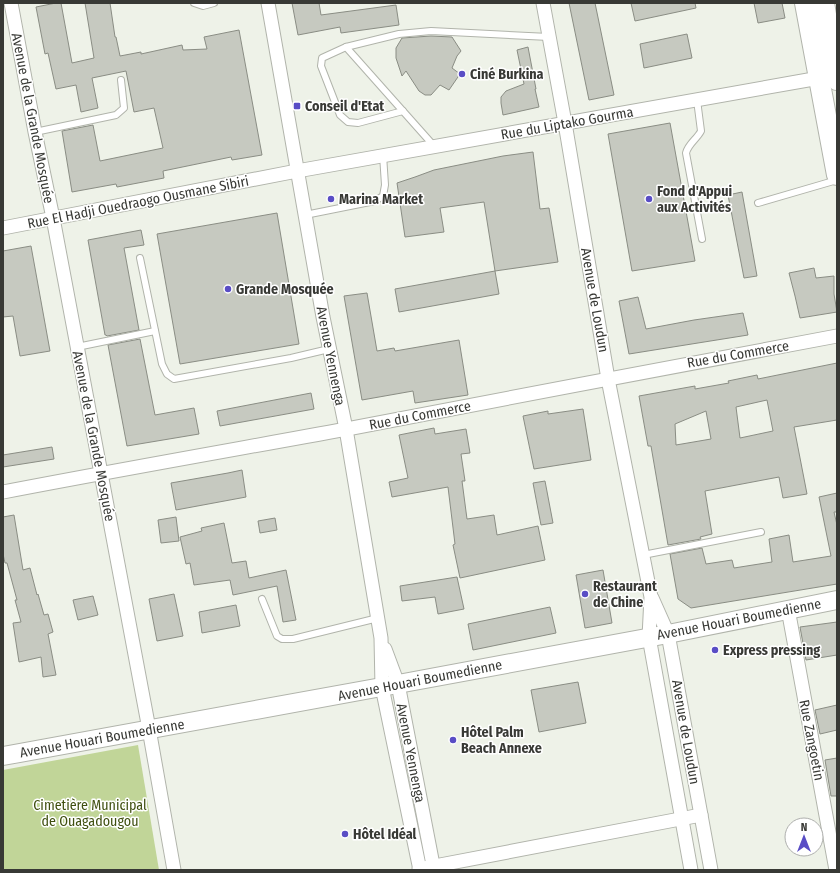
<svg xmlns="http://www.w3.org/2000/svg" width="840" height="873" font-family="'Fira Sans Condensed',sans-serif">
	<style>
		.green { fill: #c1d598 }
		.building { fill: #c6c9c0; stroke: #8a8d84; fill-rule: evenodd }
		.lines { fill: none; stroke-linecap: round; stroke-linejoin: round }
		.service-casing { stroke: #b1b4ab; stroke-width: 8 }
		.minor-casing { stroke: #b1b4ab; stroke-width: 15 }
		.secondary-casing { stroke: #b1b4ab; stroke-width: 20 }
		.primary-casing { stroke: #b1b4ab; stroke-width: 22 }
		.service { stroke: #fff; stroke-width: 6 }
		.minor { stroke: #fff; stroke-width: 13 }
		.secondary { stroke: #fff; stroke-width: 18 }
		.primary { stroke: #fff; stroke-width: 20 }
		.poi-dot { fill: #594dc5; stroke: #fff; stroke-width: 1.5 }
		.labels { text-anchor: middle; stroke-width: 3; stroke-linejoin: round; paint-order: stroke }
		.poi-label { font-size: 14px; font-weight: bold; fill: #383935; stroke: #fff; text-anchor: start }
		.street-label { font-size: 14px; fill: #383935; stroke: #fff }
		.park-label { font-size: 14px; fill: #3f4f0f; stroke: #fff }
	</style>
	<rect width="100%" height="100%" fill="#eef2e8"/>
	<path class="green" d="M138 745 159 870H3V770Z"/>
	<g class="building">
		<path d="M56 3H61L72 63 94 58 85 3H110L115 37H116L120 56 141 52V54L182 45 183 50 207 49 204 37 239 30 262 155 232 160 231 157 163 171 164 178 117 187 116 184 72 192 62 131 93 125 100 161 163 148 154 108 134 112 126 71 92 78 98 108 81 112 76 85 56 89 48 53 45 54 36 7Z"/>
		<path d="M292 3H319L321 15 396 5 399 25 341 33 340 27 298 35Z"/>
		<path d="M569 3H595L614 95 589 100Z"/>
		<path d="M631 3H695L696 8 635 21Z"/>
		<path d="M754 3H782L785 18 758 23Z"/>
		<path d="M687 34 692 58 644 68 640 44Z"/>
		<path d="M431 36 452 37 461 51 457 56 452 68 460 74 449 90 440 85 431 95H425L419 91 406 71 402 76 396 58V48L402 38Z"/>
		<path d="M528 47 536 89H535L539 107 503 115 501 103V97L506 91 524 84 517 50Z"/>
		<path d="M670 123 695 261 632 271 608 134Z"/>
		<path d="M533 152 540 209 549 208 558 262 495 271 484 202 440 208 444 232 405 237 397 183 415 177 434 170 503 156Z"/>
		<path d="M742 192 757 276 744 278 728 195Z"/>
		<path d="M277 213 299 344 180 364 157 234Z"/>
		<path d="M141 230 144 245 124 248 139 330 107 336 106 335H105L88 240Z"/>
		<path d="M31 246 50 351 20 356 13 316 3 317V251Z"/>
		<path d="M814 268 816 278 834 276V294L837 312 800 318 795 296 789 273Z"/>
		<path d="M495 271 499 294 399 312 395 289Z"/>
		<path d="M367 293 377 351 394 348 395 351 459 340 468 395 415 403 413 391 362 400 344 296Z"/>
		<path d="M638 297 646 329 694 320 743 313 748 335 629 354 619 301Z"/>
		<path d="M140 339 155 415 194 408 199 434 127 446 108 345Z"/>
		<path d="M837 363V420L794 427 807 494 783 498 779 477 705 491 712 534 700 537 701 539 668 545 651 446H648L639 396 695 386V389L729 383 728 381 757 375 758 379ZM767 400 773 431 740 438 736 407ZM706 411 711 439 676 445 675 424Z"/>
		<path d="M311 393 314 409 220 426 217 411Z"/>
		<path d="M583 409 591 460 534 469 523 416 548 411V414Z"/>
		<path d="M434 428 435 434 466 429 470 453 461 454 465 481H462L467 519 494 515 497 535 538 526 545 560 460 578 453 545 455 544 448 487 392 497 389 482 408 478 399 435Z"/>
		<path d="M52 447 54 459 3 467V455Z"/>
		<path d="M242 470 246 497 176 510 171 483 228 473Z"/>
		<path d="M545 481 553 523 541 525 533 483Z"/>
		<path d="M837 493V512H834L837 525V584L691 608 678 599 670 554 702 548 706 564 732 560 734 568 772 562 769 539 789 535 793 562 831 556 819 497Z"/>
		<path d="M14 515 23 570 30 568 37 595 38 594 44 615 48 614 53 632 48 634 56 675 43 677 41 657 19 662 13 623 21 622 15 600H17L7 563H5L3 554V517Z"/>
		<path d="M176 517 179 541 161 543 158 520Z"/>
		<path d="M275 518 277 530 260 533 258 521Z"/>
		<path d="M224 523 232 563 246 561 249 578 286 570 296 620 283 622 277 586 233 595 230 580 194 585 190 563 186 564 180 537 202 531 201 528Z"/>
		<path d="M603 570 612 623 585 628 576 575Z"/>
		<path d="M457 577 464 609 438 614 435 597 402 601 400 586Z"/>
		<path d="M174 594 183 636 157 641 149 599Z"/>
		<path d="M93 596 98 615 78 620 73 600Z"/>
		<path d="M236 605 240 626 202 633 199 612Z"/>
		<path d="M550 607 556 633 473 650 468 624Z"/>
		<path d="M837 622V655L806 660 800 627Z"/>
		<path d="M578 682 586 723 539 732 531 690Z"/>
		<path d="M837 705V730L820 734 815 710Z"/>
		<path d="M837 758V796H831L825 760Z"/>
	</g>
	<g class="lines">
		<g class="service-casing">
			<g id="service">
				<path d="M194 3 203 6 214 3"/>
				<path d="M346 47 434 146"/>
				<path d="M697 100 701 131C697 139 688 144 686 153L702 239"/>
				<path d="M403 111 358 123 348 122 340 115 321 66 322 58 346 47 399 34 431 31 549 37"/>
				<path d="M35 132 116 115 124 108 121 80"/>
				<path d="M758 203 837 180"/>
				<path d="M305 215 375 201 383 196 385 185 383 155"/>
				<path d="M140 258 162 364 167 374 174 379 291 358 329 349"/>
				<path d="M77 347 155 331"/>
				<path d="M643 555 761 532"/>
				<path d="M262 599 277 636 282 639H293L378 618"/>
			</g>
		</g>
		<g class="minor-casing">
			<g id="minor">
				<path d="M11 3 35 132 53 218 149 729 174 870"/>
				<path d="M268 3 323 317 346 429 381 638 382 687 420 870"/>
				<path d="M543 3 565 123 608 379 651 597 649 637 691 870"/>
				<path d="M3 228 297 171 825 77"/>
				<path d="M3 492C117 470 232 450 347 429 510 398 674 366 837 336"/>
				<path d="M652 598 668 634 711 870"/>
				<path d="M788 609 836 870"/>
				<path d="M385 649 398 684 434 870"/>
				<path d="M419 869 701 815"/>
			</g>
		</g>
		<g class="secondary-casing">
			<path id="secondary" d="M3 756 398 684 668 634 837 600"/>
		</g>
		<g class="primary-casing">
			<g id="primary">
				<path d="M805 3 837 175"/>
				<path d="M824 3 837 80"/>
			</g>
		</g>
		<use href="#service" class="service"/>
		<use href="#minor" class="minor"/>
		<use href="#secondary" class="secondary"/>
		<use href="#primary" class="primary"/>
	</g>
	<g class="poi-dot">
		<circle cx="462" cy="74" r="4"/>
		<rect x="293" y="102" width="8" height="8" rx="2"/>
		<circle cx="331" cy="199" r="4"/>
		<circle cx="649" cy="199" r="4"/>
		<circle cx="228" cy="289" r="4"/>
		<circle cx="585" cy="594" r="4"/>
		<circle cx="715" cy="650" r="4"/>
		<circle cx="453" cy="740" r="4"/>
		<circle cx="345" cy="834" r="4"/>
	</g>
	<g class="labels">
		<g class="poi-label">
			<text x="470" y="79">Ciné Burkina</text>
			<text x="305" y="111">Conseil d'Etat</text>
			<text x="657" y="196">Fond d'Appui<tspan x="657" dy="16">aux Activités</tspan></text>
			<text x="339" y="204">Marina Market</text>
			<text x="236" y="294">Grande Mosquée</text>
			<text x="593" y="591">Restaurant<tspan x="593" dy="16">de Chine</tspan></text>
			<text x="723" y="655">Express pressing</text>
			<text x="461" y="737">Hôtel Palm<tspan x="461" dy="16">Beach Annexe</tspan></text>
			<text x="353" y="839">Hôtel Idéal</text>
		</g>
		<g class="street-label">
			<text transform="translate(33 118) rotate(79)" y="5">Avenue de la Grande Mosquée</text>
			<text transform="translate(567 123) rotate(-10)" y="5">Rue du Liptako Gourma</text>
			<text transform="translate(138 202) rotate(-11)" y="5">Rue El Hadji Ouedraogo Ousmane Sibiri</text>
			<text transform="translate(595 300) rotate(80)" y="5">Avenue de Loudun</text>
			<text transform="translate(738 354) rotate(-10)" y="5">Rue du Commerce</text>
			<text transform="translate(331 356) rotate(79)" y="5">Avenue Yennenga</text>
			<text transform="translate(420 415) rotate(-11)" y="5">Rue du Commerce</text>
			<text transform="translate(94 436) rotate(79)" y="5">Avenue de la Grande Mosquée</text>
			<text transform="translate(739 619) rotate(-11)" y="5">Avenue Houari Boumedienne</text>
			<text transform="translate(420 680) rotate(-11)" y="5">Avenue Houari Boumedienne</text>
			<text transform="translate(686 732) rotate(80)" y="5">Avenue de Loudun</text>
			<text transform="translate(102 738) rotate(-10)" y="5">Avenue Houari Boumedienne</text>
			<text transform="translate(812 740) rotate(79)" y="5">Rue Zangoetin</text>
			<text transform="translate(411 753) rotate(79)" y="5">Avenue Yennenga</text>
		</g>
		<g class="park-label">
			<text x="90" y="810">Cimetière Municipal<tspan x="90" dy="16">de Ouagadougou</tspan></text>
		</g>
	</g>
	<rect width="840" height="873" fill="none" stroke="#383935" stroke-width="8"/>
	<g transform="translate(804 837)"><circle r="19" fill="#ffffff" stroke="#afb0ae"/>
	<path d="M0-3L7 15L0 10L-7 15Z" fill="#594dc5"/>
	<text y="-6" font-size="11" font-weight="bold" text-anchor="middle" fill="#383935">N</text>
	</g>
</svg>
